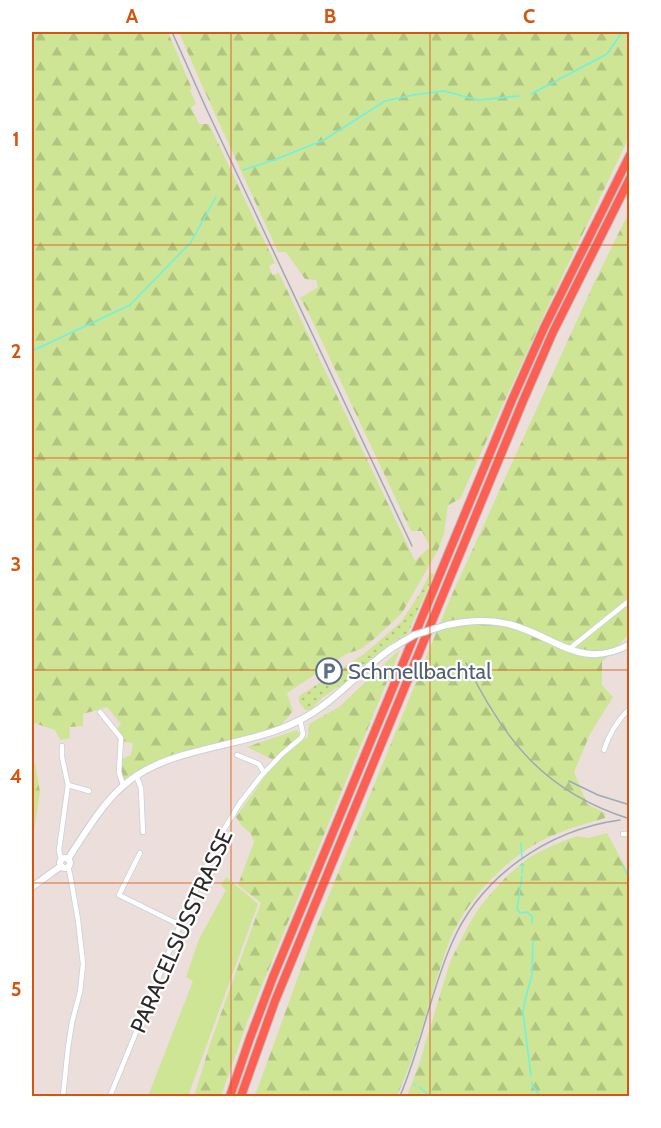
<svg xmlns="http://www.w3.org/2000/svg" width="661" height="1128" font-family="Cabin,sans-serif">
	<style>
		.grass { fill: url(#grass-dots) }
		.forest { fill: url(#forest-firs) }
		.garden { fill: #cee595 }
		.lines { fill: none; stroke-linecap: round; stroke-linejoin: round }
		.stream { stroke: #6af3e4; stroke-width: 1.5 }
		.street-casing { stroke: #c6d0d8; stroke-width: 6 }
		.secondary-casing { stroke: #c6d0d8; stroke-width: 8 }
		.highway-casing { stroke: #bfbfbf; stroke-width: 10 }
		.street { stroke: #fff; stroke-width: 4.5 }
		.secondary { stroke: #fff; stroke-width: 6 }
		.highway { stroke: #ff5e53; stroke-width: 8 }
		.rail { stroke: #9da9b5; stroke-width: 1.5 }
		.secondary-bridge-casing { stroke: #c6d0d8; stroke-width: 8; stroke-linecap: butt }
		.secondary-bridge { stroke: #fff; stroke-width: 6 }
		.grid { fill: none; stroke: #d5540f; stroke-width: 1.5; stroke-opacity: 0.55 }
		.labels { text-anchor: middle; stroke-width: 4.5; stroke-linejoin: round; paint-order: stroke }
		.service-label { font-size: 22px; fill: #4e5e75; stroke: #fff; text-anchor: start }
		.street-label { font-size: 22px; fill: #2a2a2a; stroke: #fff }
		.neatline { fill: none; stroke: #d5540f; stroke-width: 2 }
		.grid-label { font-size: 20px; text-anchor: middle; font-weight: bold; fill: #d5540f }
	</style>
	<defs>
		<pattern id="grass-dots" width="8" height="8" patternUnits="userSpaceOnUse" patternTransform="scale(1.5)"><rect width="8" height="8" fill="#cee595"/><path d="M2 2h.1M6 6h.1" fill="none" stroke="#b1c581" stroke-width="1.8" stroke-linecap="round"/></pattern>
		<pattern id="forest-firs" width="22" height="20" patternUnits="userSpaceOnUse" patternTransform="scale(1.5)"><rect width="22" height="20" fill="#cee595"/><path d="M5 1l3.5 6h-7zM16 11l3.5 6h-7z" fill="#b1c581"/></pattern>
	</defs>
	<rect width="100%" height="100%" fill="#ecdedb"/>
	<path class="grass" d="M430 573 434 574 408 633 390 644 347 681 323 697 310 710H305L299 702V696L364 654 401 622 420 593Z"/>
	<g class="forest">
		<path d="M32 32H168L192 89 190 90 196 104 191 107 199 124H209L275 263 269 266 272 275 279 273 415 561 430 547 422 531H411L309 314 300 298 318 287 316 280 305 279 286 252H278L200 81 179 32H629V137L542 319 460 499 448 505 444 534 438 550 402 613 374 639 361 649 346 654 287 693 293 711 281 725 196 752 167 759 143 768 125 779 122 776V759L131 755 133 743 125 742 117 729 121 724 107 707 83 714V726L69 727 70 738 60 740 55 730 34 723 32 724Z"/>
		<path d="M629 212V634L602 662V685L613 697 590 734 574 772 587 804 605 813V818C586 823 567 829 549 837 508 856 467 898 450 940 444 954 440 970 435 984 424 1022 413 1060 397 1096H255L316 927 450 599 594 283Z"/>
		<path d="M400 650 249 1017 221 1096H194L211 1041 261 903 238 885 254 842 251 834 242 826 236 817 276 761 247 747 297 730 302 740 308 737 309 724 339 707 397 652Z"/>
		<path d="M32 763H35L40 792 32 843Z"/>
		<path d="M607 833 629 874V1096H407L419 1064 450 962 468 926 481 905 506 877 528 858 551 846 577 836 588 838Z"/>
	</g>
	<path class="garden" d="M226 877 258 904 188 1096H148L193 981 186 977 199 939 226 890 221 885Z"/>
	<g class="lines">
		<g class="stream">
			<path d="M531 94 607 54 622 32"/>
			<path d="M243 170 274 160 324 140 385 101 413 95 444 91 478 100 519 96"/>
			<path d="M32 351 130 305 191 242 216 197"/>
			<path d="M521 843 522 858"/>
			<path d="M623 866 630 880"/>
			<path d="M522 873V864"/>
			<path d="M522 876 517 909 520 913 527 912 532 916V923"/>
			<path d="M531 1076 523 1013 525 1000 532 975 533 940"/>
			<path d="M532 1082V1085L540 1096"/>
			<path d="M414 1084 415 1085"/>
			<path d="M419 1087 429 1095"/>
		</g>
		<g class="street-casing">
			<g id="street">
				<path d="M569 649 630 600"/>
				<path d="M100 712 121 738 119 772 123 785"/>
				<path d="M604 750C609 733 618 720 630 708"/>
				<path d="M237 755 259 764 264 773"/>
				<path d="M136 775 141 788 143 832"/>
				<path d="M68 785 89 791"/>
				<path d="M623 834H630"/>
				<path d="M140 853 119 895 180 925"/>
				<path d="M61 859 59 850 68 785 62 757V746"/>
				<path d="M63 1096 68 1048 72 1022 80 992 83 964 78 920 70 874 68 867"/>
				<path d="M110 1096 180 925 219 838 240 803 261 776 282 754 301 738 303 734 300 720"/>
			</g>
		</g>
		<g class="secondary-casing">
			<g id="secondary">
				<path d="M447 625C469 620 491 619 512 625 556 637 582 671 630 644"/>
				<circle cx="65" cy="863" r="5"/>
				<path d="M68 859C83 836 102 804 123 786 168 745 244 749 298 721 336 702 358 671 392 648"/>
				<path d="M32 887 61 866"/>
			</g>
		</g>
		<g class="highway-casing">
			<g id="highway">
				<path d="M230 1096 250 1038 273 977 512 400 544 328 630 155"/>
				<path d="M241 1096 275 1001 523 401 553 332 630 178"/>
			</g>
		</g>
		<use href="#street" class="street"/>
		<use href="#secondary" class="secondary"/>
		<use href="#highway" class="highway"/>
		<g class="rail">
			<path d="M172 32 206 108 412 546"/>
			<path d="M466 663C504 740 544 792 630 819"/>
			<path d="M569 781 598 795 630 805"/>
			<path d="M400 1096C421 1047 430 994 451 945 480 876 548 830 620 820"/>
		</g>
		<g class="secondary-bridge-casing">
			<path id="secondary-bridge" d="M392 648 414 635 447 625"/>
		</g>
		<use href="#secondary-bridge" class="secondary-bridge"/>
	</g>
	<path class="grid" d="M231 32V1096M430 32V1096M32 245H630M32 458H630M32 670H630M32 883H630"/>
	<defs>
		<g id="parking-ring" transform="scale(1.35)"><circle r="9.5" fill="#fff" stroke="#5c6f8a" stroke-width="1.5"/><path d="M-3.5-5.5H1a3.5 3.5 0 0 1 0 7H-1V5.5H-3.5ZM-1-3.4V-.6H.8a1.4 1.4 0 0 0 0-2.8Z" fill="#5c6f8a"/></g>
	</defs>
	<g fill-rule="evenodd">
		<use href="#parking-ring" x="329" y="671"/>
	</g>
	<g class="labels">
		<g class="service-label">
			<text x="348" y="679">Schmellbachtal</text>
		</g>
		<g class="street-label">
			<text transform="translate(181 931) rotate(-66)" y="8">PARACELSUSSTRASSE</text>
		</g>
	</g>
	<rect width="661" height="1128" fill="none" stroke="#ffffff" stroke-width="66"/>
	<rect x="33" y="33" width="595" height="1062" class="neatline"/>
	<g class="grid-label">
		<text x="132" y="23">A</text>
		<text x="330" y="23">B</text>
		<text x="529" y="23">C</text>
		<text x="16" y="146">1</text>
		<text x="16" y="358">2</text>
		<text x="16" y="571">3</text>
		<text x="16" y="783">4</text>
		<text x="16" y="996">5</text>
	</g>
</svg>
